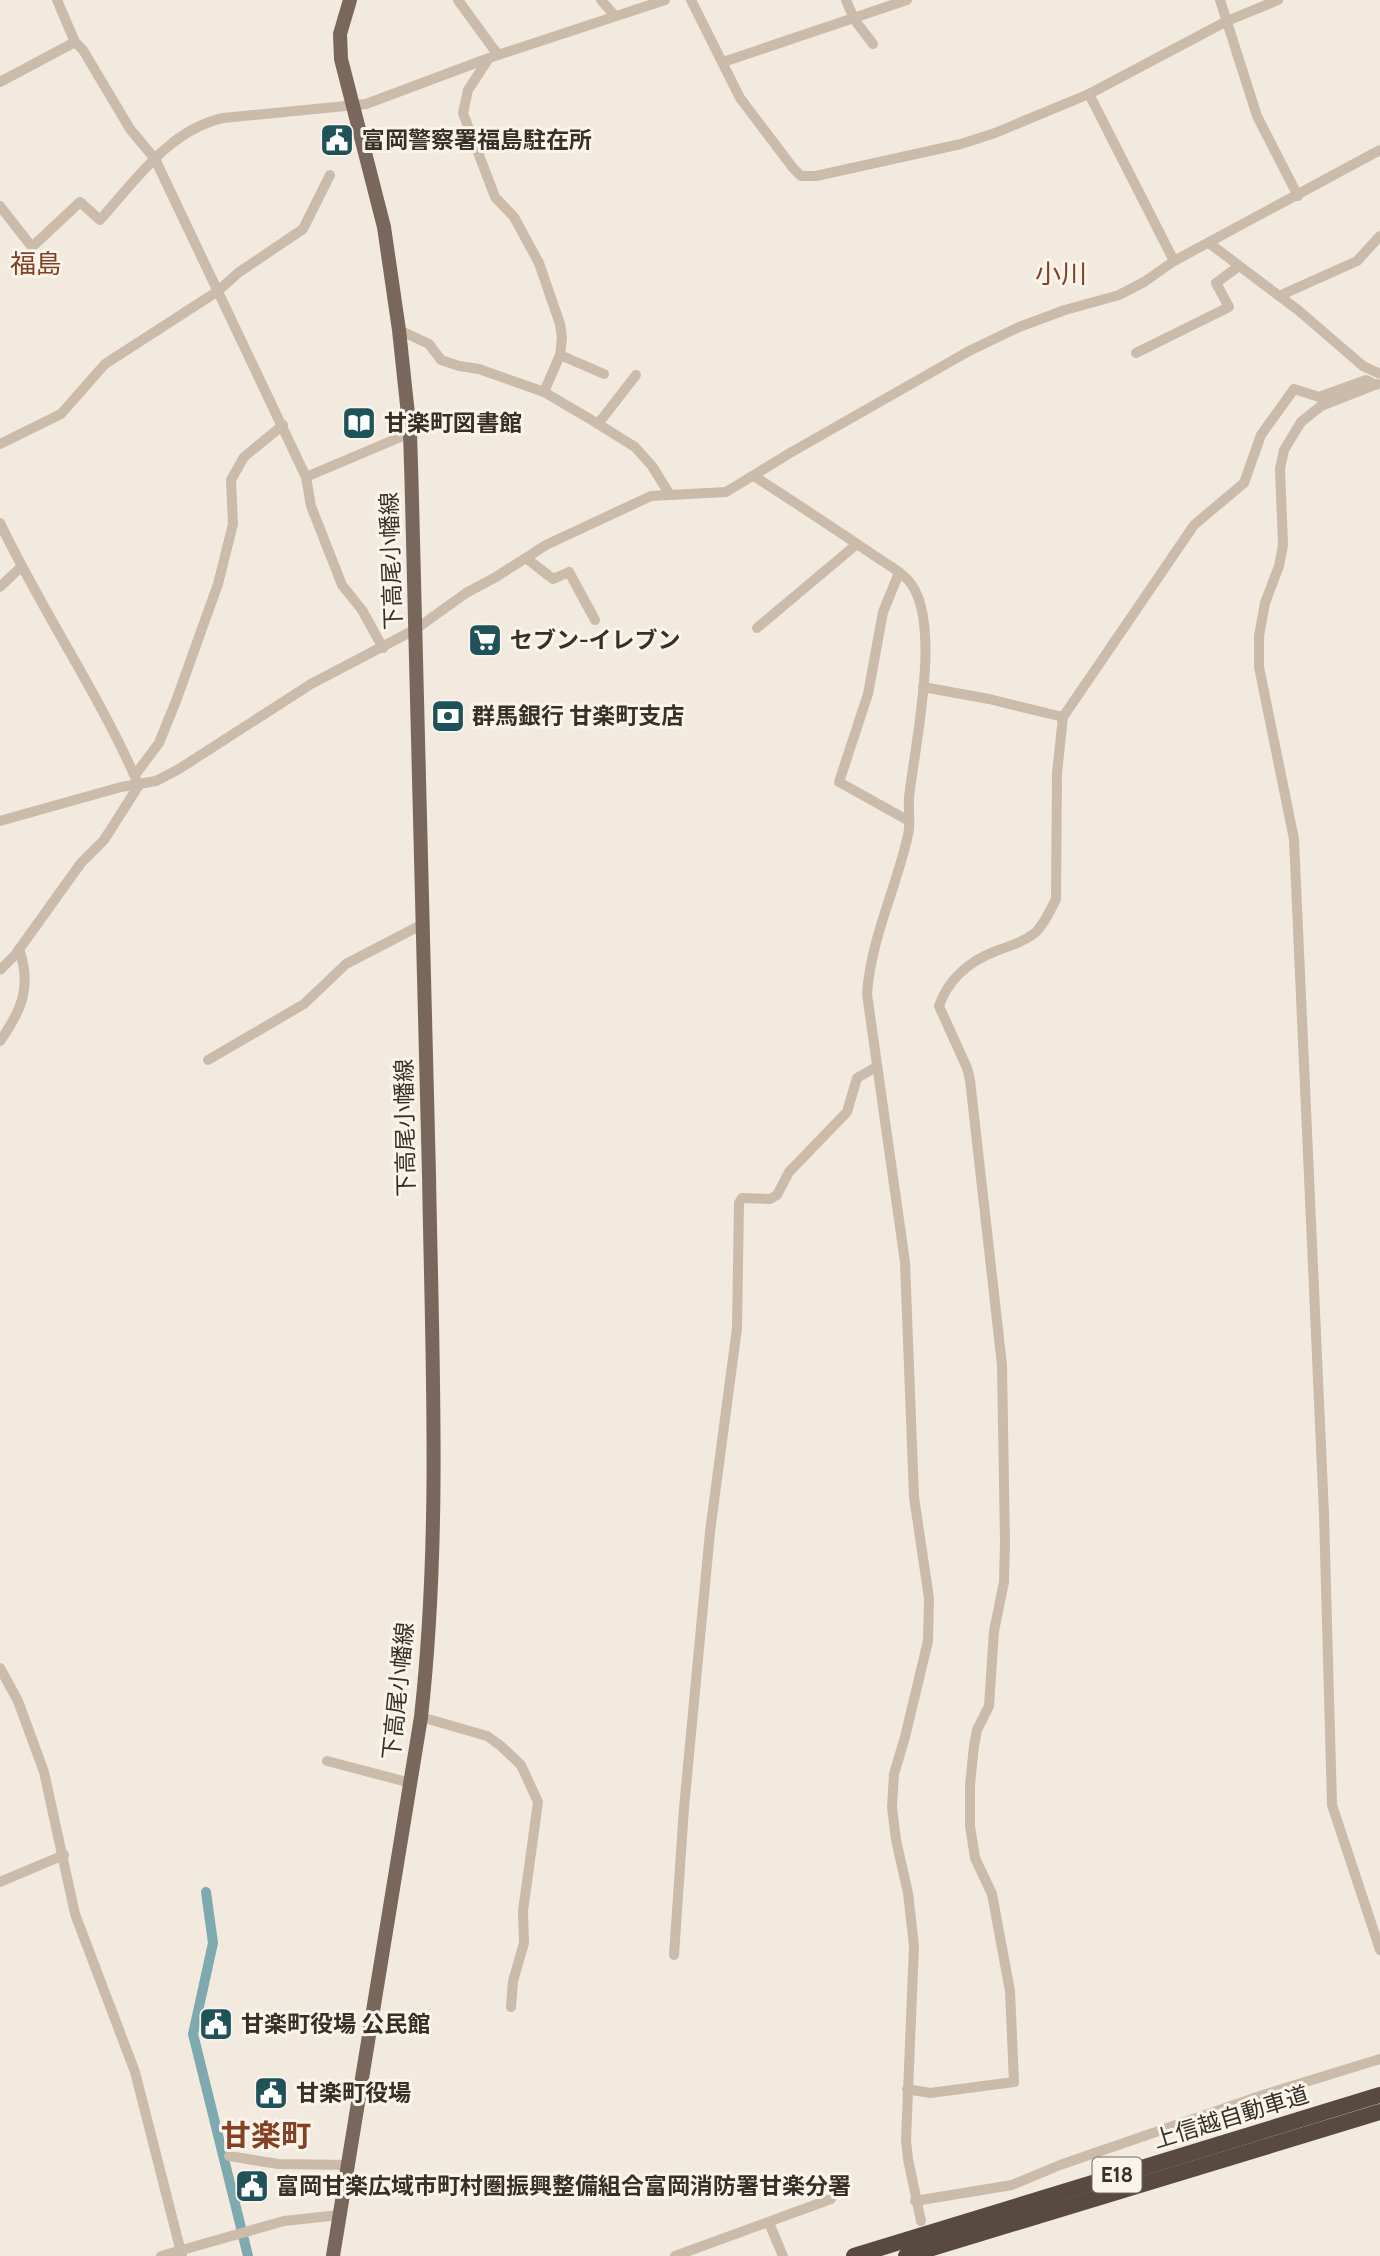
<svg xmlns="http://www.w3.org/2000/svg" width="1380" height="2256" font-family="Cabin,'Noto Sans JP',sans-serif">
	<style>
		.lines { fill: none; stroke-linecap: round; stroke-linejoin: round }
		.canal { stroke: #7eaaaf; stroke-width: 10 }
		.minor { stroke: #cabbaa; stroke-width: 10 }
		.major { stroke: #79675b; stroke-width: 14 }
		.highway { stroke: #584941; stroke-width: 16 }
		.labels { text-anchor: middle; stroke-width: 6; stroke-linejoin: round; paint-order: stroke }
		.shield { fill: #faf4eb; stroke: #726a63; stroke-width: 2 }
		.shield-label { font-size: 21px; font-weight: bold; fill: #382f29 }
		.poi-label { font-size: 23px; font-weight: bold; fill: #382f29; stroke: #faf4eb; text-anchor: start }
		.street-label { font-size: 23px; fill: #382f29; stroke: #faf4eb }
		.quarter-label { font-size: 26px; fill: #854124; stroke: #faf4eb }
		.district-label { font-size: 30px; font-weight: bold; fill: #854124; stroke: #faf4eb }
	</style>
	<rect width="100%" height="100%" fill="#f2eade"/>
	<g class="lines">
		<path class="canal" d="M206 1892 213 1943 193 2034 248 2256"/>
		<g class="minor">
			<path d="M57 0 75 42 83 50 130 129 155 159 306 477 311 506 342 585 362 610 383 648"/>
			<path d="M458 0 498 55"/>
			<path d="M601 0 615 16"/>
			<path d="M691 0 740 98 793 168 801 176H816L961 144 995 133 1089 94 1227 21 1278 0"/>
			<path d="M846 0 854 19 873 44"/>
			<path d="M1220 0 1257 116 1298 196"/>
			<path d="M489 58 468 90 463 113 495 197 514 217 539 263 560 324 562 338 560 355 544 392"/>
			<path d="M723 62 907 0"/>
			<path d="M0 82 75 42"/>
			<path d="M1089 94 1174 261"/>
			<path d="M0 206 32 247 80 202 100 220C135 181 169 130 223 118L366 104 489 58 665 0"/>
			<path d="M1209 243 1298 310 1363 366 1380 374"/>
			<path d="M1279 296 1357 261 1380 236"/>
			<path d="M399 330 429 344 441 360 459 366 479 369 544 392 595 422 635 447 652 466 670 495"/>
			<path d="M1136 353 1229 307 1216 283 1239 266"/>
			<path d="M560 355 604 374"/>
			<path d="M1377 384 1321 406 1301 422 1284 450 1280 469 1283 545 1279 566 1265 603 1259 636V667L1294 839 1324 1514 1332 1805 1380 1950"/>
			<path d="M598 424 636 375"/>
			<path d="M0 444 61 414 105 364 218 291 238 273 303 229 330 175"/>
			<path d="M754 476C792 501 831 526 869 552 881 561 898 569 908 580 944 619 914 748 909 798 908 810 911 823 908 835 896 889 871 938 867 994L905 1262 914 1497 929 1598 928 1641 905 1737 894 1774 892 1807 896 1840 908 1893 914 1946 906 2140 908 2159 921 2221"/>
			<path d="M306 477 410 433"/>
			<path d="M0 523C42 611 97 691 136 779"/>
			<path d="M526 558 553 579 569 572 595 620"/>
			<path d="M899 573 883 612 868 694 839 782 909 821"/>
			<path d="M0 587 21 567"/>
			<path d="M757 628 857 544"/>
			<path d="M923 687 989 699 1063 717"/>
			<path d="M135 775 159 743 176 701 218 584 233 524 231 480 244 457 283 425"/>
			<path d="M0 821 121 787 156 781 179 769 311 684 416 629 466 593 496 577 546 545 651 496 726 492 790 453 969 351 1019 327 1065 310 1119 295 1144 282 1174 261 1380 150"/>
			<path d="M0 970 15 955 81 863 104 840 139 785"/>
			<path d="M0 1041C22 1010 32 986 19 949"/>
			<path d="M208 1060 304 1004 346 964 423 924"/>
			<path d="M0 1668 18 1701 44 1772 75 1914 135 2072 182 2256"/>
			<path d="M421 1717 487 1736 501 1746 521 1765 538 1802 523 1911 524 1943 513 1981 511 2007"/>
			<path d="M327 1761 411 1783"/>
			<path d="M0 1882 64 1855"/>
			<path d="M674 1955 684 1808 710 1532 737 1328 739 1203 742 1198 770 1199 777 1195 789 1172 847 1112 857 1078 876 1067"/>
			<path d="M907 2089 930 2093 1014 2082 1010 1991 992 1894 975 1858 970 1826V1785L974 1746 977 1730 989 1706 994 1631 1004 1582 1005 1543 1002 1365 970 1080 967 1068 939 1006C948 979 970 961 996 951 1010 946 1025 941 1036 932 1045 923 1050 911 1056 899L1057 773 1063 717 1194 525 1244 483 1261 435 1294 389 1319 397 1366 380 1376 385"/>
			<path d="M229 2156 278 2164 349 2165"/>
			<path d="M915 2201 1012 2185 1060 2165 1263 2095 1380 2059"/>
			<path d="M769 2223 783 2256"/>
			<path d="M161 2256 284 2221 339 2215"/>
			<path d="M675 2256 831 2199"/>
		</g>
		<path class="major" d="M333 2256 421 1717C441 1537 432 1355 429 1175 424 927 418 680 410 433L399 330 384 227 341 59 340 34 350 0"/>
		<g class="highway">
			<path d="M854 2256 1380 2095"/>
			<path d="M906 2256 1380 2112"/>
		</g>
	</g>
	<defs>
		<g id="civic-square" transform="scale(1.75)"><rect x="-9" y="-9" width="18" height="18" rx="4" fill="#205259" stroke="#faf4eb"/><path d="M-.6-6.5H3V-4.5H.6V-3L4-1V1h2V6H-6V1h2V-1L-.6-3ZM-1.2 2.5V6h2.4V2.5Z" fill="#fff"/></g>
		<g id="library-square" transform="scale(1.75)"><rect x="-9" y="-9" width="18" height="18" rx="4" fill="#205259" stroke="#faf4eb"/><path d="M-6-4Q-3-5.5-.7-3.5V5Q-3 3-6 4ZM6-4Q3-5.5 .7-3.5V5Q3 3 6 4Z" fill="#fff"/></g>
		<g id="supermarket-square" transform="scale(1.75)"><rect x="-9" y="-9" width="18" height="18" rx="4" fill="#205259" stroke="#faf4eb"/><path d="M-6-5.5h2.5l.6 2H6L4.5 2H-2.5L-4.4-4H-6ZM-1.5 3.2a1.3 1.3 0 1 0 .1 0ZM3 3.2a1.3 1.3 0 1 0 .1 0Z" fill="#fff"/></g>
		<g id="bank-square" transform="scale(1.75)"><rect x="-9" y="-9" width="18" height="18" rx="4" fill="#205259" stroke="#faf4eb"/><path d="M-6-4H6V4H-6ZM0-2.3a2.3 2.3 0 1 0 0 4.6a2.3 2.3 0 1 0 0-4.6Z" fill="#fff"/></g>
	</defs>
	<g fill-rule="evenodd">
		<use href="#civic-square" x="337" y="140"/>
		<use href="#library-square" x="359" y="423"/>
		<use href="#supermarket-square" x="485" y="640"/>
		<use href="#bank-square" x="448" y="716"/>
		<use href="#civic-square" x="216" y="2024"/>
		<use href="#civic-square" x="271" y="2093"/>
		<use href="#civic-square" x="252" y="2186"/>
	</g>
	<g class="labels">
		<rect class="shield" x="1092.5" y="2157.5" width="49" height="35" rx="5"/>
		<g class="shield-label">
			<text x="1117" y="2182">E18</text>
		</g>
		<g class="poi-label">
			<text x="362" y="148">富岡警察署福島駐在所</text>
			<text x="384" y="431">甘楽町図書館</text>
			<text x="510" y="648">セブン-イレブン</text>
			<text x="472" y="724">群馬銀行 甘楽町支店</text>
			<text x="241" y="2032">甘楽町役場 公民館</text>
			<text x="296" y="2101">甘楽町役場</text>
			<text x="276" y="2194">富岡甘楽広域市町村圏振興整備組合富岡消防署甘楽分署</text>
		</g>
		<g class="street-label">
			<text transform="translate(391 561) rotate(-92)" y="8">下高尾小幡線</text>
			<text transform="translate(405 1128) rotate(-91)" y="8">下高尾小幡線</text>
			<text transform="translate(398 1691) rotate(-84)" y="8">下高尾小幡線</text>
			<text transform="translate(1231 2117) rotate(-17)" y="8">上信越自動車道</text>
		</g>
		<g class="quarter-label">
			<text x="36" y="273">福島</text>
			<text x="1061" y="283">小川</text>
		</g>
		<g class="district-label">
			<text x="266" y="2146">甘楽町</text>
		</g>
	</g>
</svg>
